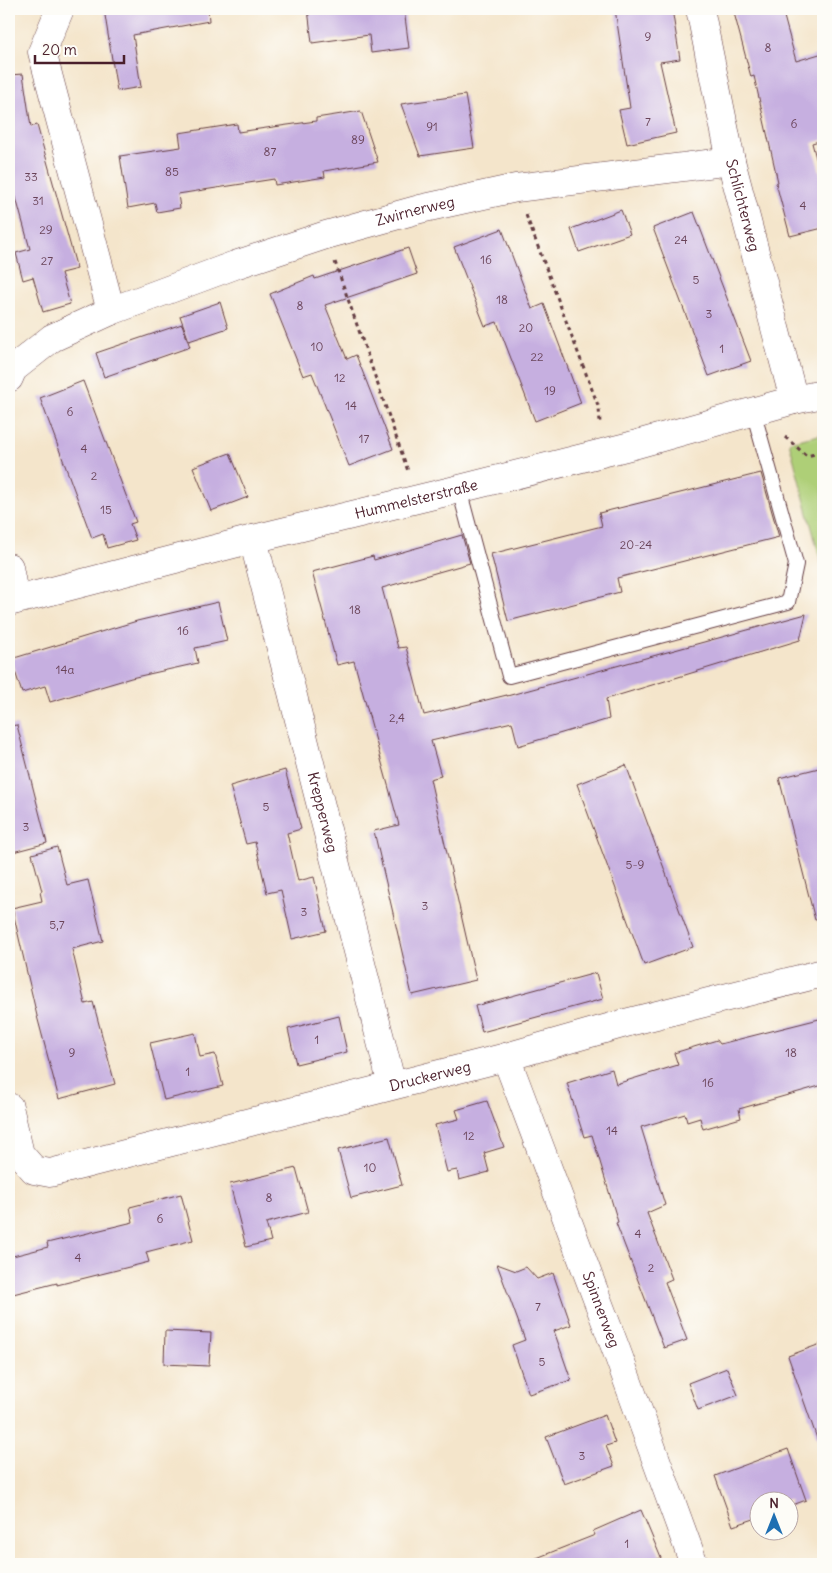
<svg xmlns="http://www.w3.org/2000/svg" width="832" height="1573" font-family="Delius,sans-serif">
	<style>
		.green { fill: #aecf77; stroke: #7c7751 }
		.building { fill: #c6afe0 }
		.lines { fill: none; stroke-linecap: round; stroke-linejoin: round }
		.service-casing { stroke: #643d43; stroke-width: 16 }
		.minor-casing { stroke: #643d43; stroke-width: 29 }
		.path { stroke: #643d43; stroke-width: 3; stroke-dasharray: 4 4; stroke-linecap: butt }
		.service { stroke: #fff; stroke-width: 14 }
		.minor { stroke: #fff; stroke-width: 28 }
		.labels { text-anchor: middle; stroke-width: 5; stroke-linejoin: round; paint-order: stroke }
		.number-label { font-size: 12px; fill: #694358 }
		.street-label { font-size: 15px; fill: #4a1f2b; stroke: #fdfcf7 }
	</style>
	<rect width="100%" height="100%" fill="#fdfcf7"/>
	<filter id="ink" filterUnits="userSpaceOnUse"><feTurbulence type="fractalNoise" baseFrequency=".02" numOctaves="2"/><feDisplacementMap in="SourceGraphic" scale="10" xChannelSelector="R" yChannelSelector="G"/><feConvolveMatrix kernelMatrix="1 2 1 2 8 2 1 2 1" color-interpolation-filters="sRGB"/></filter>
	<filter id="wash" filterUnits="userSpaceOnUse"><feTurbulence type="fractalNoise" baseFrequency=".0096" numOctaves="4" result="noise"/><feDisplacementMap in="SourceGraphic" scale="20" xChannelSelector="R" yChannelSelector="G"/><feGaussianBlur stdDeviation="1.12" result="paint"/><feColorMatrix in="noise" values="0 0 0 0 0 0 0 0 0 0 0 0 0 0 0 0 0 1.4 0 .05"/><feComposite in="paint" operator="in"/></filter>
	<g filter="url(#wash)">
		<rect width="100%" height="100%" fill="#f4e5cb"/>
		<path class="green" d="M823 434V570L789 442Z"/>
		<g id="blocks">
			<g class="building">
				<path d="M104 9H208L209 21 133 35 141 87 117 91Z"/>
				<path d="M308 9H404L409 48 371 53 369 35 312 43Z"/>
				<path d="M615 9H672L680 59 660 62 676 133 627 144 619 110 630 108Z"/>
				<path d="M733 9H782L796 61 823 53V140L812 143 823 184V228L790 236 776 183 778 182 754 76 751 77Z"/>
				<path d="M23 74 31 127 37 125 77 269 61 273 70 304 43 312 33 277 23 280 16 253 30 249 9 172V75Z"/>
				<path d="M465 95 474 148 420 156 401 104Z"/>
				<path d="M361 111 378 162 324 171 325 177 275 185 274 179 178 194 180 208 157 212 155 203 128 208 120 156 181 147 179 133 237 124 238 132 316 121V118Z"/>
				<path d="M621 210 630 234 579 252 571 229Z"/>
				<path d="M694 212 751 361 709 376 653 228Z"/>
				<path d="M502 229 532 309 544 304 581 403 535 421 497 322 485 326 454 247Z"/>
				<path d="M408 248 417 274 325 305 347 359 356 355 393 449 349 466 312 373 303 376 270 294 314 276 315 279Z"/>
				<path d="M220 302 228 328 189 341 180 316Z"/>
				<path d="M182 324 190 347 104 377 96 353Z"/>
				<path d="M83 381 136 522 130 524 136 540 107 548 103 534 92 538 40 398Z"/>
				<path d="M230 453 248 497 211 511 193 467Z"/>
				<path d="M761 473 779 537 617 578 620 592 508 621 491 554 602 526 599 513Z"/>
				<path d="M462 535 470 563 382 588 398 648 406 647 424 715 507 695V696L806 614 800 640 606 699 609 719 518 746 512 722 431 741 441 776 430 779 476 980 412 995 374 831 399 825 354 661 337 665 312 572 373 556 374 560Z"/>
				<path d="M218 602 227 641 195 648 198 663 131 678 50 702 45 686 22 693 11 659 137 621Z"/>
				<path d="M17 725 47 843 9 853V726Z"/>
				<path d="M626 765 693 947 644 965 577 784Z"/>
				<path d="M823 767V919L815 920 779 778Z"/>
				<path d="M285 770 301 829 287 833 298 881 314 877 326 931 292 939 281 890 267 893 255 842 246 844 230 786Z"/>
				<path d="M57 847 67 885 88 880 103 941 72 949 85 1004 93 1002 115 1084 59 1099 37 1016 12 908 42 901 40 892 42 891 32 854Z"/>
				<path d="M596 973 603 999 482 1032 475 1006Z"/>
				<path d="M339 1016 347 1052 296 1064 288 1029Z"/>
				<path d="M823 1018V1085L739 1109 741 1118 703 1129 700 1118 687 1122 685 1114 641 1127 665 1205 647 1213 672 1279 665 1282 687 1340 664 1348 616 1223 618 1222 592 1135 584 1137 567 1083 612 1069 616 1084 678 1065 674 1053 717 1040 720 1044Z"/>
				<path d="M195 1033 200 1057 215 1054 223 1086 164 1100 150 1043Z"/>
				<path d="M487 1101 504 1147 484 1153 489 1172 459 1180 457 1170 447 1172 435 1125 459 1119 456 1110Z"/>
				<path d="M389 1137 402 1185 351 1198 338 1150Z"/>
				<path d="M296 1168 308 1212 266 1223 271 1241 246 1247 230 1184Z"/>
				<path d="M181 1194 193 1240 146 1252 149 1262 57 1285V1283L9 1295V1257L48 1247 47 1243 133 1222 130 1207Z"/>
				<path d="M497 1264 516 1271 526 1267 537 1279 553 1273 571 1325 554 1331 571 1380 529 1394 512 1345 525 1340Z"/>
				<path d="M165 1331 211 1333 209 1366 164 1364Z"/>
				<path d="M823 1343V1446L820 1447 788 1356Z"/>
				<path d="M727 1368 738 1395 698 1410 688 1383Z"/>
				<path d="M605 1415 615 1443 606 1446 614 1466 564 1484 546 1437Z"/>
				<path d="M788 1449 806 1500 790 1506V1500H760V1517L733 1526 715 1476Z"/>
				<path d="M641 1510 661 1558 645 1564H524V1563L595 1535 593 1531Z"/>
			</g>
		</g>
	</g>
	<g filter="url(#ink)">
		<use href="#blocks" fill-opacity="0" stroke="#643d43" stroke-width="1"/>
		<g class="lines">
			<g class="service-casing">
				<path id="service" d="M459 489 509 676 788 602 796 564 753 411"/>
			</g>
			<g class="minor-casing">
				<g id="minor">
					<path d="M60 9 42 52 111 311"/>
					<path id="s1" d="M700 9 731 161 794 400"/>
					<path id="s2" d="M9 378 13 369 52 338 111 311 235 265 326 235 420 209 516 188 731 161"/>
					<path id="s3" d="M253 539 392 1085"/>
					<path d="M9 567 15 600"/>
					<path id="s4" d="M9 602 253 539 459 489 630 446 794 400 823 394"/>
					<path id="s5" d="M506 1057 617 1352 694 1564"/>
					<path id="s6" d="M9 1107 20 1154 34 1170 50 1173 506 1057 629 1022 823 973"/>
				</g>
			</g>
			<g class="path">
				<path d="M526 215 599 408 600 423"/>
				<path d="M335 262 408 471"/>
				<path d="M785 437 807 456 823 452"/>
			</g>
			<use href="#service" class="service"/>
			<use href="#minor" class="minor"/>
		</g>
	</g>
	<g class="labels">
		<g class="number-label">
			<text x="648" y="41">9</text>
			<text x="768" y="52">8</text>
			<text x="648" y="126">7</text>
			<text x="794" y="128">6</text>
			<text x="432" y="131">91</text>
			<text x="358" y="144">89</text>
			<text x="270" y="156">87</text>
			<text x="172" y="176">85</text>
			<text x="31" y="181">33</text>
			<text x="38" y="205">31</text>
			<text x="803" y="210">4</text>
			<text x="46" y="234">29</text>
			<text x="681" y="244">24</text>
			<text x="486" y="264">16</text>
			<text x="47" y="265">27</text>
			<text x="696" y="284">5</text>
			<text x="502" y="304">18</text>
			<text x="300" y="310">8</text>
			<text x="709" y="318">3</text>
			<text x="526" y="332">20</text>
			<text x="317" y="351">10</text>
			<text x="722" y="353">1</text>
			<text x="537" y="361">22</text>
			<text x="340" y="382">12</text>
			<text x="550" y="395">19</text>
			<text x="351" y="410">14</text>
			<text x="70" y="416">6</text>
			<text x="364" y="443">17</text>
			<text x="84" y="453">4</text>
			<text x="94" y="480">2</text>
			<text x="106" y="514">15</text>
			<text x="636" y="549">20-24</text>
			<text x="355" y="614">18</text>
			<text x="183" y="635">16</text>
			<text x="65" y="674">14a</text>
			<text x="397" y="722">2,4</text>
			<text x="266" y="811">5</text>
			<text x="26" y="831">3</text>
			<text x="635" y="869">5-9</text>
			<text x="425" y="910">3</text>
			<text x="304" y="916">3</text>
			<text x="57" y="929">5,7</text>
			<text x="317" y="1044">1</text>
			<text x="72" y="1057">9</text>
			<text x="791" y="1057">18</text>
			<text x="188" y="1076">1</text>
			<text x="708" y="1087">16</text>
			<text x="612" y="1135">14</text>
			<text x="469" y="1140">12</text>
			<text x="370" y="1172">10</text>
			<text x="269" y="1202">8</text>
			<text x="160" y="1223">6</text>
			<text x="638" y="1238">4</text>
			<text x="78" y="1262">4</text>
			<text x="651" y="1272">2</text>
			<text x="538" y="1311">7</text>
			<text x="542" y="1366">5</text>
			<text x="582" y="1460">3</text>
			<text x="627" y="1548">1</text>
		</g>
		<g class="street-label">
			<text dy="5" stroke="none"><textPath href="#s1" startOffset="201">Schlichterweg</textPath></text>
			<text dy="5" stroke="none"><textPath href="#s2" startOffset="445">Zwirnerweg</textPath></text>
			<text dy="5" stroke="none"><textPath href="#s4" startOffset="420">Hummelsterstraße</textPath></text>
			<text dy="5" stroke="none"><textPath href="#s3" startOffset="282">Krepperweg</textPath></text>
			<text dy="5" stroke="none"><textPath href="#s6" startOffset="478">Druckerweg</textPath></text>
			<text dy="5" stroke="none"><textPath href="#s5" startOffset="270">Spinnerweg</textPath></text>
		</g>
	</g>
	<rect width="832" height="1573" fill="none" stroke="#fdfcf7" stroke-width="30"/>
	<g transform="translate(774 1516)"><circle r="24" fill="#fdfcf7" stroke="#b5a4a5"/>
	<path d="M0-4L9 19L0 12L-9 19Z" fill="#1f6fb2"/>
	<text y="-8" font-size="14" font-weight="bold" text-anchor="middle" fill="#4a1f2b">N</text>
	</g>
	<path d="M35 55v8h89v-8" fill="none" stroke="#4a1f2b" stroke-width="2.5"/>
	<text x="42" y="55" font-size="15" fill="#4a1f2b" stroke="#fdfcf7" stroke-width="4" paint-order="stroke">20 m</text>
</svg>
